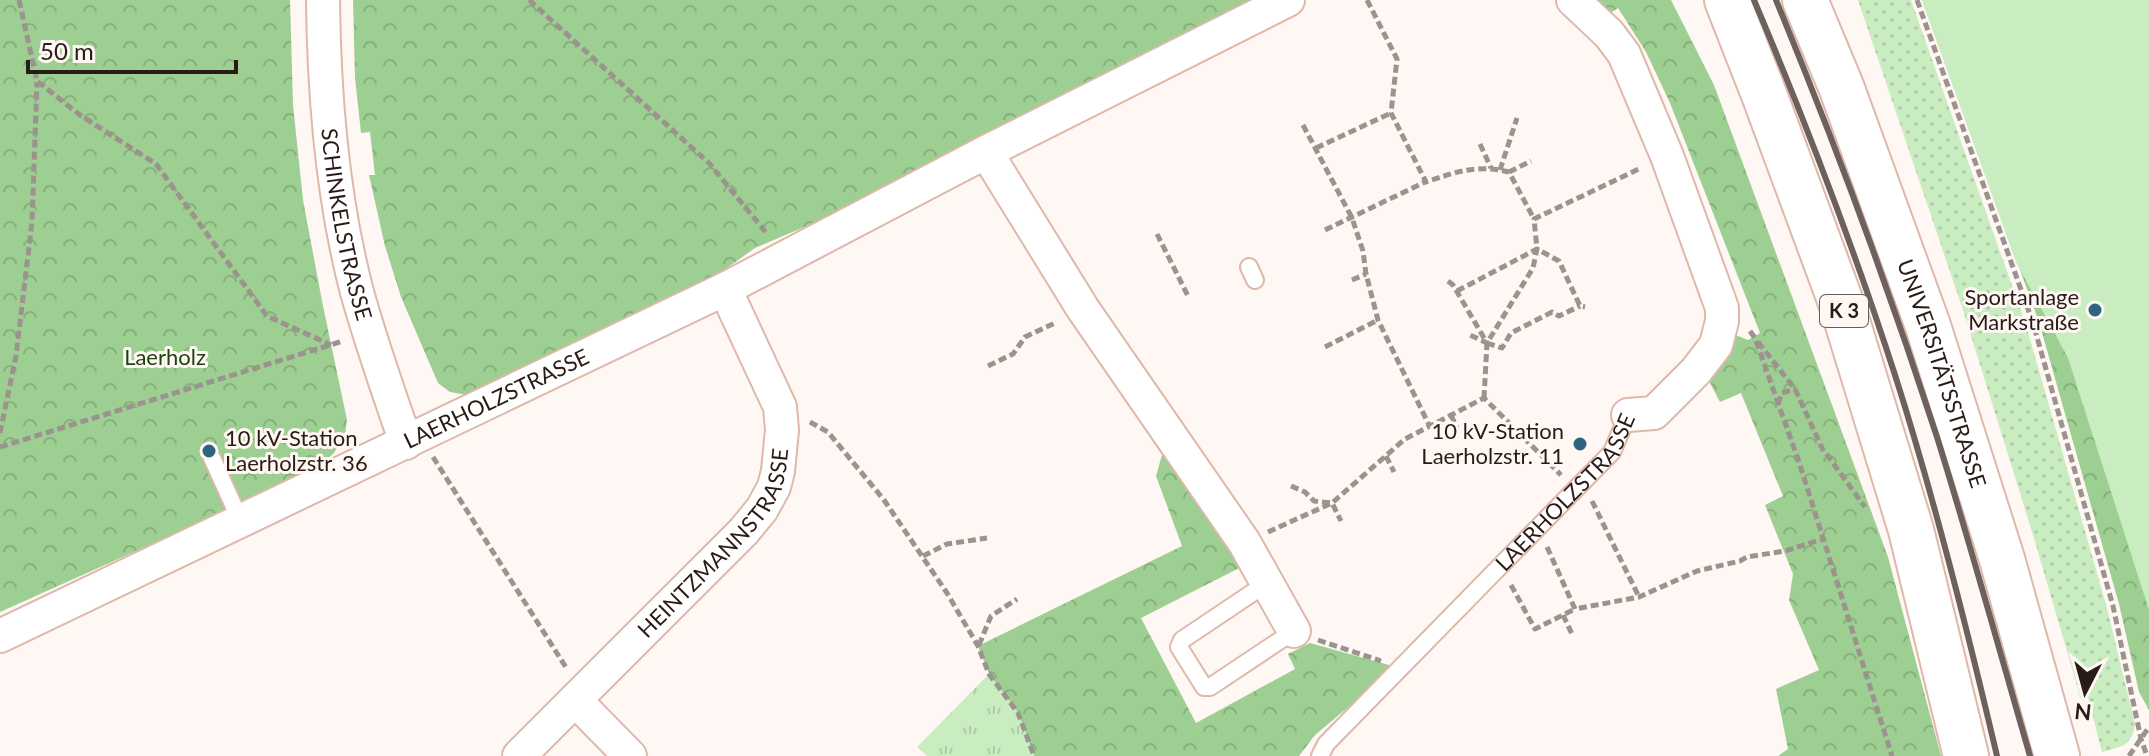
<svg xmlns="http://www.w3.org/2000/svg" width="2149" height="756" font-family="Lato,sans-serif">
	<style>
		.grass { fill: url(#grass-dots) }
		.forest { fill: url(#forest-crowns) }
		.park { fill: url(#park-tufts) }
		.pitch { fill: #c9edc1 }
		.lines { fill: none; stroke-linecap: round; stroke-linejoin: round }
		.lane-casing { stroke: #deb8a9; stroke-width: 20 }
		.street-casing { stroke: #deb8a9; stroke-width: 36 }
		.highway-casing { stroke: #deb8a9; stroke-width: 48 }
		.path { stroke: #9c928e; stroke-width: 5; stroke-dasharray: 8 4; stroke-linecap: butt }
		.lane { stroke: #fff; stroke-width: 16 }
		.street { stroke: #fff; stroke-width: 32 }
		.highway { stroke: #fff; stroke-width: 44 }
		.rail { stroke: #6d615d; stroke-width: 6 }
		.poi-dot { fill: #2f6480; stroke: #fff7f4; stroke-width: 3 }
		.labels { text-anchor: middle; stroke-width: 6; stroke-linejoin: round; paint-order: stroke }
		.shield { fill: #fff7f4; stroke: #695d59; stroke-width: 2 }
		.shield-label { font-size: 20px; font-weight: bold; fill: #291b16 }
		.street-label { font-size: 22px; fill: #291b16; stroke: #fff7f4 }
		.poi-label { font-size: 22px; fill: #291b16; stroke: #fff7f4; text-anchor: end }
		.park-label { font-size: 22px; fill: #18460b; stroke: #fff7f4 }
	</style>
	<defs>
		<pattern id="grass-dots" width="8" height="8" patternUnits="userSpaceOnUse" patternTransform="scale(2)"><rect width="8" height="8" fill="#c9edc1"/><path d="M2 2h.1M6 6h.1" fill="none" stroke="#adcba5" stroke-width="1.8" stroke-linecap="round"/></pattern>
		<pattern id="forest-crowns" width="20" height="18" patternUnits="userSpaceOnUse" patternTransform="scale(2)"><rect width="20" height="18" fill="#9dce92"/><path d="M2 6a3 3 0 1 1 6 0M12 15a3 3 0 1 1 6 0" fill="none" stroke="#87b07d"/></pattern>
		<pattern id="park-tufts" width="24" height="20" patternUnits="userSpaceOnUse" patternTransform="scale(2)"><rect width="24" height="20" fill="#c9edc1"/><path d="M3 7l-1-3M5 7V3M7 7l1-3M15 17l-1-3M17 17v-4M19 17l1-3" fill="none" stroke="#adcba5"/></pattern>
	</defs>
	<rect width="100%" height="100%" fill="#fff7f4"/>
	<path class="grass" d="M1858 0H1911L1918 20 2026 325 2107 608 2135 724C2132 747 2122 746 2102 752L2088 698 2081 699 2033 535 1963 310Z"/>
	<g class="forest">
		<path d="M0 0H290L293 105 303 200 322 301 347 420 345 435 334 453 318 467 243 503 0 612Z"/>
		<path d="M353 0H1262L856 205 755 248 689 295 467 395 450 392 438 383 401 297 385 246 369 175H375L370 132 361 133 355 78Z"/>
		<path d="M1590 0H1671L1714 85 1888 557 1941 756H1778L1788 749 1776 689 1819 670 1789 600 1793 574 1765 505 1783 496 1741 393 1720 402 1706 375 1733 334 1748 340 1760 333 1670 103 1646 52 1618 8 1606 16Z"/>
		<path d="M1922 0 2149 373V710L2139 692 2119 604 2039 322Z"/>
		<path d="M1174 454 1247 564 1141 618 1196 723 1295 669 1288 654 1310 643 1396 667 1315 735 1299 756H1034L1018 713 989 674 978 646 1182 546 1156 476 1162 455Z"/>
	</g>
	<path class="park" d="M989 674 1018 713 1034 756H927L917 747Z"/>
	<path class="pitch" d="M1922 0H2149V610L2068 358 2016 262Z"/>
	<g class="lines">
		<g class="lane-casing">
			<g id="lane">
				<path d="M1249 267 1255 280"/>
				<path d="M212 458 241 522"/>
				<path d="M1267 583 1182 640 1179 647 1204 687H1210L1294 631"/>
				<path id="s1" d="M1320 756 1326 744 1612 452 1628 415"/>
			</g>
		</g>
		<g class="street-casing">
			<g id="street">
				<path id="s2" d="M323 0C324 97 332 197 357 292 371 343 389 393 406 443"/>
				<path d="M1573 0 1609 34 1624 54 1667 156 1722 308V321L1716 345 1696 371 1654 413 1628 415"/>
				<path d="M986 152 1083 309 1244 542 1294 631"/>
				<path id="s3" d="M0 636 725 289 986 152 1288 0"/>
				<path d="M575 700 630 756"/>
				<path id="s4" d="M519 756 744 531 762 509 774 487 778 471 782 430 780 407 725 289"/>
			</g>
		</g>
		<g class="highway-casing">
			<g id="highway">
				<path d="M1727 0 1765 97 1843 308 1911 530 1966 756"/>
				<path id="s5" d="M1805 0 1842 89 1928 326 2002 559 2057 756"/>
			</g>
		</g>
		<g class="path">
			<path d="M19 0 37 81 80 115 156 164 267 316 331 345"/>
			<path d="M529 0 709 163 768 235"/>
			<path d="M1367 0 1397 59 1391 113 1426 182C1456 172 1477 164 1509 172L1534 219"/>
			<path d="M1917 0 2033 323 2113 606 2141 739 2147 756"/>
			<path d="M1303 125 1352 218 1363 251 1366 274 1378 320 1429 425"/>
			<path d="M1480 144 1491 168"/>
			<path d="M1316 148 1391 113"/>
			<path d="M1500 170 1517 118"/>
			<path d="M1509 172 1531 161"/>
			<path d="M1325 230 1425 182"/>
			<path d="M1157 234 1188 296"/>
			<path d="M1352 280 1366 274"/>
			<path d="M1448 281 1453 285 1487 343 1468 334"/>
			<path d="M1457 291 1537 249 1559 261 1580 306 1585 307"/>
			<path d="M1750 331 1755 338 1799 462 1892 756"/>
			<path d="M1758 342 1795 389 1822 448 1865 507"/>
			<path d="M1487 343 1502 348 1511 333 1552 312 1559 316 1580 306"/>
			<path d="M1325 347 1378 320"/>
			<path d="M988 366 1013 354 1025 337 1057 322"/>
			<path d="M1484 398 1487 343 1533 268 1537 249 1534 219 1641 168"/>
			<path d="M1778 404 1782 393 1795 389"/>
			<path d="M1451 415 1457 428"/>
			<path d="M810 422 828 432 884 500 947 593 978 646 989 674 1018 713 1034 756"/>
			<path d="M0 433 16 356 32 222 37 82"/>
			<path d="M0 447 343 341"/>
			<path d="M1386 456 1394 472"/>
			<path d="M433 457 567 669"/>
			<path d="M1291 486 1305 492 1314 501 1332 503 1341 521"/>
			<path d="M1592 501 1639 597"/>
			<path d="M1268 532 1332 503 1405 439 1484 398 1561 475"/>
			<path d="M1547 547 1575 609 1639 597 1697 571 1740 561 1747 557 1785 551 1823 539"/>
			<path d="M923 556 947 544 987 538"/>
			<path d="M1511 585 1535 629 1575 609"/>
			<path d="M1563 615 1572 634"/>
			<path d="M1318 640 1381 661"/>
			<path d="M979 645 991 616 1017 599"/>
			<path d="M2129 756 2149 727"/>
		</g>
		<use href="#lane" class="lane"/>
		<use href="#street" class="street"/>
		<use href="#highway" class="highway"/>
		<g class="rail">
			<path d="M1754 0C1806 123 1854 248 1895 375 1935 500 1967 628 1997 756"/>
			<path d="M1776 0C1835 143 1889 289 1937 437 1970 543 1999 649 2030 756"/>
		</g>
	</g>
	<g class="poi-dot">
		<circle cx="2095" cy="310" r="8"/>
		<circle cx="1580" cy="444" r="8"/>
		<circle cx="209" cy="451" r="8"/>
	</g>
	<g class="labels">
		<rect class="shield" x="1820" y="295" width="48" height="32" rx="6"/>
		<g class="shield-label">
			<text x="1844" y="318">K 3</text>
		</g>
		<g class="street-label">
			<text dy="8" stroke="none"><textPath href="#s2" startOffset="226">SCHINKELSTRASSE</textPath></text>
			<text dy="8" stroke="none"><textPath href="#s5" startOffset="398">UNIVERSITÄTSSTRASSE</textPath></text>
			<text dy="8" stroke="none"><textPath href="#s3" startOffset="550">LAERHOLZSTRASSE</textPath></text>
			<text dy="8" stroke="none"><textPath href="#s1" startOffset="362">LAERHOLZSTRASSE</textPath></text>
			<text dy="8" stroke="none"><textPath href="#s4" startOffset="292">HEINTZMANNSTRASSE</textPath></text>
		</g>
		<g class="poi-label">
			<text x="2079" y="305">Sportanlage<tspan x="2079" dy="25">Markstraße</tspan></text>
			<text x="1564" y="439">10 kV-Station<tspan x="1564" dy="25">Laerholzstr. 11</tspan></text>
			<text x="225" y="446" text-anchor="start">10 kV-Station<tspan x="225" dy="25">Laerholzstr. 36</tspan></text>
		</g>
		<g class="park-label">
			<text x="165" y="365">Laerholz</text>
		</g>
	</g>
	<g transform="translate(2085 692) rotate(186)" stroke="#fff7f4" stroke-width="6" paint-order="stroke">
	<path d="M0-6L14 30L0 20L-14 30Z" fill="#291b16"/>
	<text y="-12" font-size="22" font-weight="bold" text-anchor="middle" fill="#291b16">N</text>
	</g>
	<path d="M28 60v12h208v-12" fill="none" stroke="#291b16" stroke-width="4"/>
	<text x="40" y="60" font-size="24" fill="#291b16" stroke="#fff7f4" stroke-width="6" paint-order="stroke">50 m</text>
</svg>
